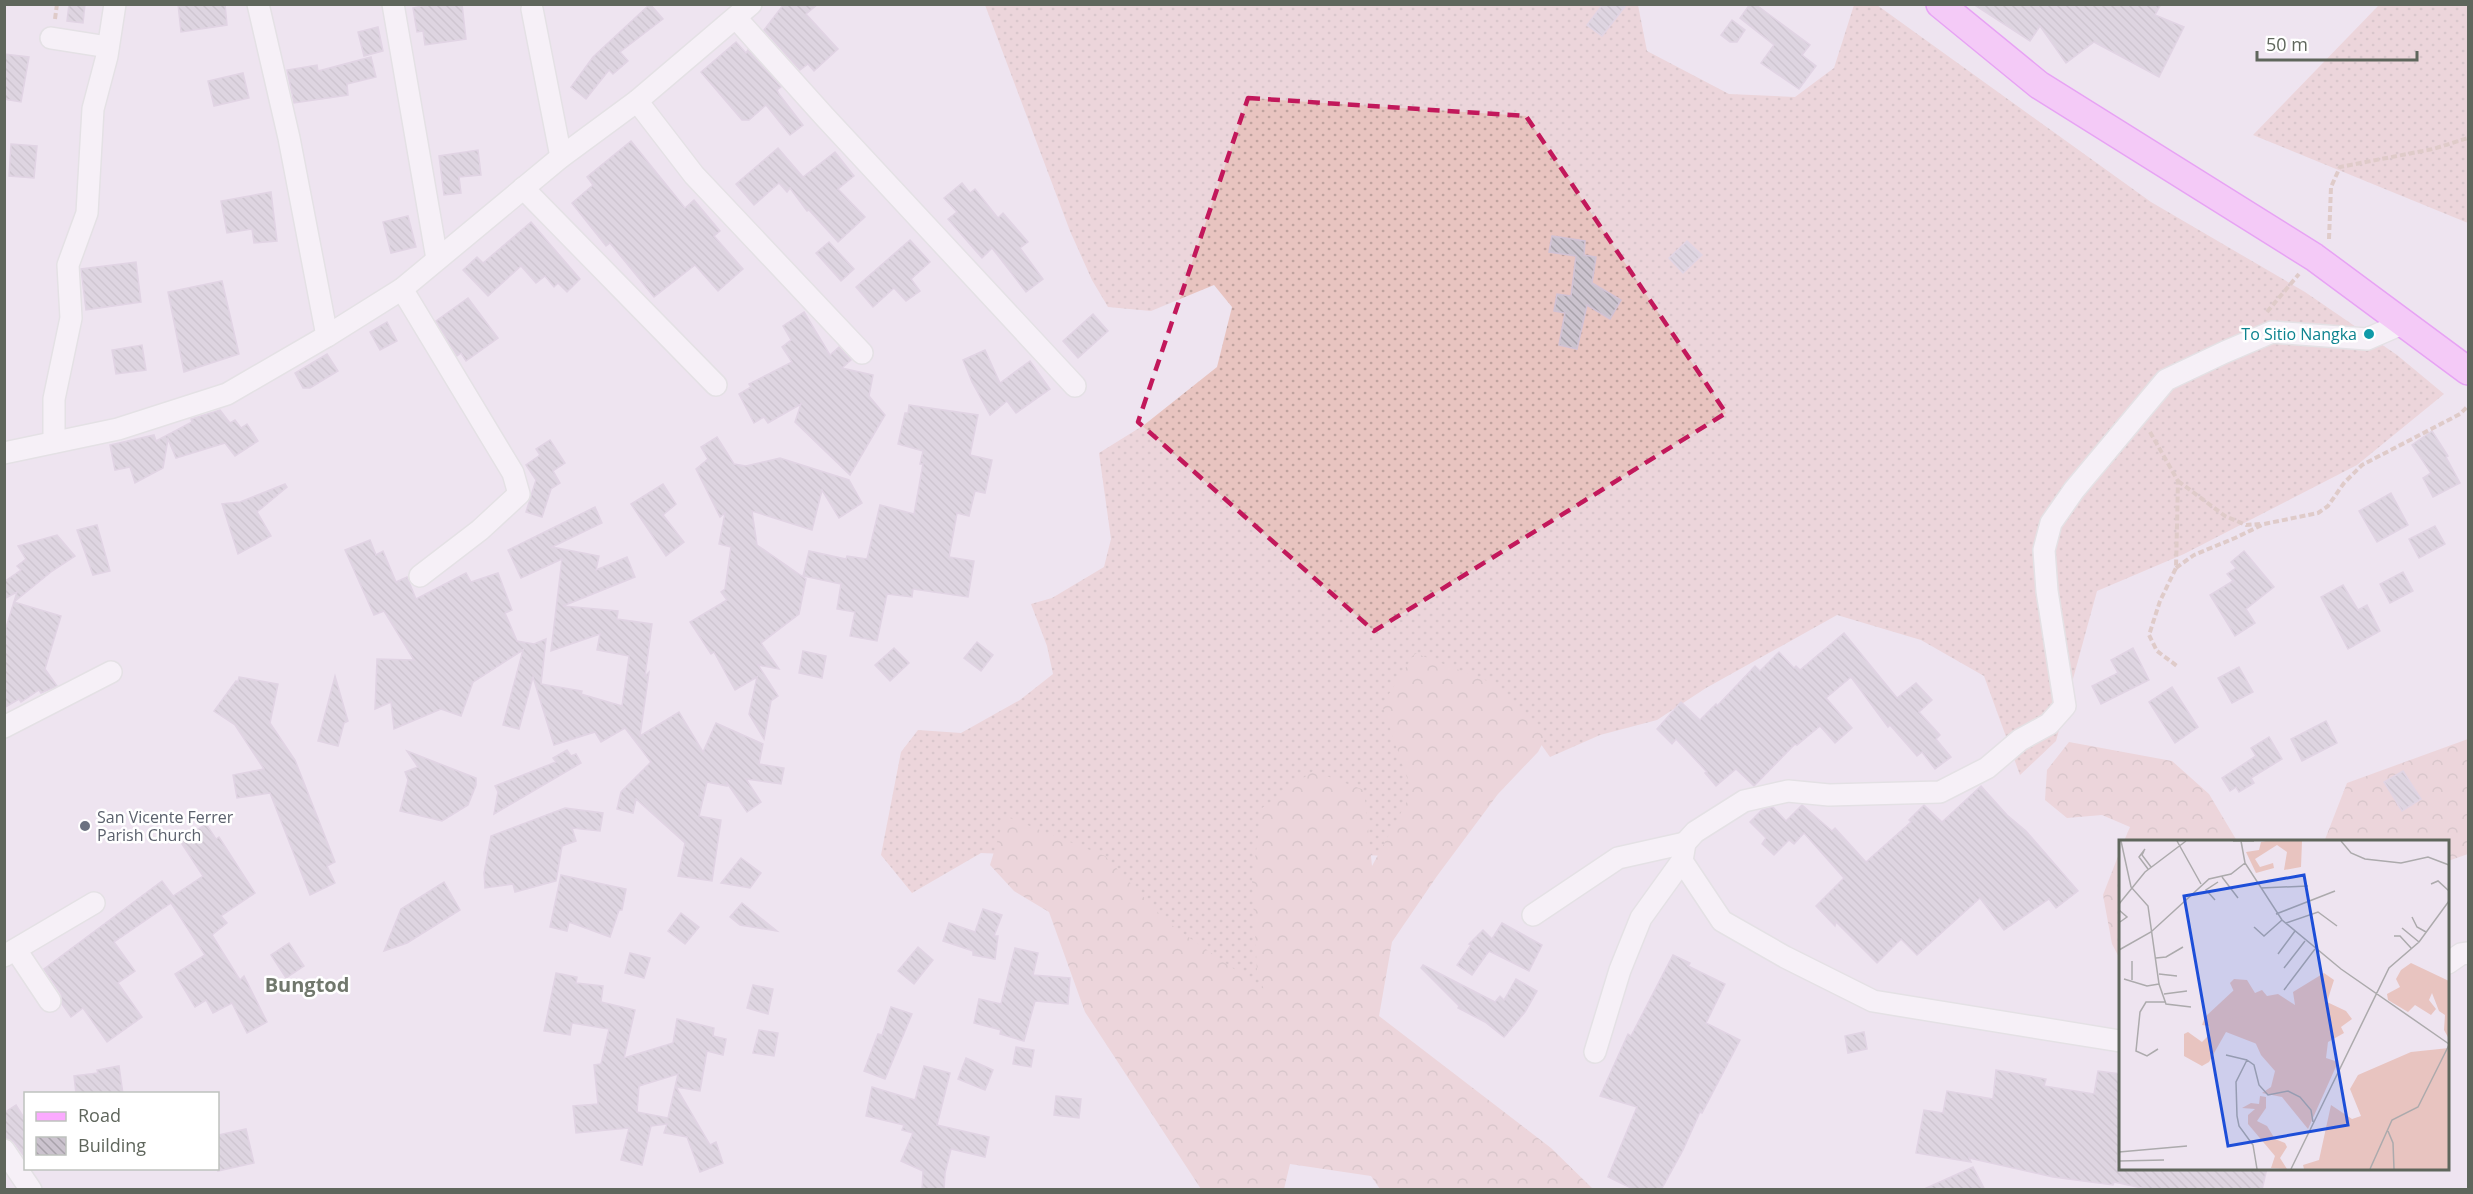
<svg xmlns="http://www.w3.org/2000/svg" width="2473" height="1194" font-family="'Open Sans',sans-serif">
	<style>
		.grass { fill: url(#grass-dots) }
		.forest { fill: url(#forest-crowns) }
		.building { fill: url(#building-back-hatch); stroke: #d1c2d5; stroke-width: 1.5; fill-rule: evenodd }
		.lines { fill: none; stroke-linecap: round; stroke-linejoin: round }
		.minor-casing { stroke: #d8ded7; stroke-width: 24 }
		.major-casing { stroke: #de54f9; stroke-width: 30 }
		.path { stroke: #ccad9a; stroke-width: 4; stroke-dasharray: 6 3; stroke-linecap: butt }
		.minor { stroke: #fff; stroke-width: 21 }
		.major { stroke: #fbaaff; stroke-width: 27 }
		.marked { fill: none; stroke: #c2185b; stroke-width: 4.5; stroke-dasharray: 12 8; stroke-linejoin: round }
		.culture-dot { fill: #0f9aa8; stroke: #fff; stroke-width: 2 }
		.worship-dot { fill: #6b7280; stroke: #fff; stroke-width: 2 }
		.labels { text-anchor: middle; stroke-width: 5; stroke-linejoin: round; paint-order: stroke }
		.culture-label { font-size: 16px; fill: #0d838f; stroke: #fff; text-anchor: end }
		.worship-label { font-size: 16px; fill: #5b616d; stroke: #fff; text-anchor: start }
		.quarter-label { font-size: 20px; font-weight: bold; fill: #71786d; stroke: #fff }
		.inset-road { fill: none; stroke: #acaaac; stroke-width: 1.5 }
		.view { fill: #1d4ed8; fill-opacity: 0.15; stroke: #1d4ed8; stroke-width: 3 }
		.inset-edge { fill: none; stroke: #5f665c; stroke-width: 3 }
	</style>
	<defs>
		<pattern id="grass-dots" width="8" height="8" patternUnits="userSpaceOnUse" patternTransform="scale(1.5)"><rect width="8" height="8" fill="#e8c4c0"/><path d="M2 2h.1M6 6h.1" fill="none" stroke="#bfa39f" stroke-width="1.8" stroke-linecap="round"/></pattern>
		<pattern id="forest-crowns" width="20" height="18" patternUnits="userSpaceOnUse" patternTransform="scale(1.5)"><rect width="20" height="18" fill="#e8c4c0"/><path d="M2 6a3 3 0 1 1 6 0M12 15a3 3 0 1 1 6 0" fill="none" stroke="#bfa39f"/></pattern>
		<pattern id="building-back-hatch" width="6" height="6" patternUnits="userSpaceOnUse" patternTransform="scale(1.5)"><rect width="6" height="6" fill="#cbc3ce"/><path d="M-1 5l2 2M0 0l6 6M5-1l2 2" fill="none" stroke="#a8a2aa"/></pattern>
	</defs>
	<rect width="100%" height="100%" fill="#eee4f0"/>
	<g class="grass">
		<path d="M2380 4 2468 5V223L2253 135Z"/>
		<path d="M985 5H1638L1647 51 1729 94 1795 97 1834 68 1854 5H1877L2151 202 2305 292 2397 355 2444 394 2357 465 2184 554 2097 591 2056 741 2020 775 1984 676 1921 640 1837 615 1706 688 1657 720 1600 735 1550 757 1533 733 1430 780 1404 857 1366 855 1257 1023 1050 856 981 853 912 893 881 855 901 752 918 730 961 733 1020 700 1053 674 1047 646 1031 604 1052 598 1104 567 1111 539 1099 453 1144 425 1217 367 1232 307 1214 285 1151 311 1108 307 1092 280 1070 231Z"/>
	</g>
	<g class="forest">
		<path d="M1415 653 1490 682 1547 735 1538 752 1498 794 1437 876 1392 942 1379 1016 1551 1148 1593 1189H1380L1371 1176 1290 1164 1284 1189H1201L1085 1012 1049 912 1014 891 990 865 1005 816 1105 856 1167 922 1264 990 1257 971 1252 880 1262 808 1313 771 1364 790 1372 866 1412 792 1382 705Z"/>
		<path d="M2468 739V854L2448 861V842H2324L2347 783Z"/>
		<path d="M2069 742 2172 761 2209 794 2237 841H2124L2130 827 2102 815 2067 818 2045 800 2047 770Z"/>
		<path d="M2120 851V959L2112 944 2103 895Z"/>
	</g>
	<g class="building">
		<path d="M69 4H85L83 23 67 21Z"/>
		<path d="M178 4H225L227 25 181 32Z"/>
		<path d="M430 4H462L466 39 425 45 423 31 417 32 413 8Z"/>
		<path d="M650 4 663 19 620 52 628 61 613 74 609 70 586 99 571 87 593 57Z"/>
		<path d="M784 4H818L806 14 838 49 814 71 808 64 800 70 764 30Z"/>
		<path d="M1603 4H1627L1602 36 1587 25Z"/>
		<path d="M1750 4H1755L1810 45 1802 55 1816 66 1799 89 1761 63 1774 45 1740 18Z"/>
		<path d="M1973 4H2161L2155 15 2184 27 2159 77 2094 42 2066 63 2040 26 2030 41Z"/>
		<path d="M1732 20 1745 30 1737 42H1730L1721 35Z"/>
		<path d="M378 27 383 51 364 56 358 32Z"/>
		<path d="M736 42 746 53 748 50 781 87 777 90 779 94 803 125 790 135 766 105 749 120H742L701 72Z"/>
		<path d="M4 54 29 57 21 102 4 99Z"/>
		<path d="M371 57 376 77 347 84 348 95 294 103 287 70 317 65 318 71Z"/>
		<path d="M243 73 249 98 214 106 208 81Z"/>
		<path d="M631 141 685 208 694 200 720 231 714 236 743 269 718 291 695 265 654 297 610 243 606 246 572 203 593 185 587 177Z"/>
		<path d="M11 144 37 146 34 178 9 176Z"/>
		<path d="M778 148 803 177 835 152 854 176 838 189 865 217 838 242 809 210 807 211 790 188 787 192 779 183 754 205 736 184Z"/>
		<path d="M478 150 481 175 459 177 461 193 444 195 439 156Z"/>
		<path d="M962 183 970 193 975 189 998 218 1003 213 1028 242 1020 248 1043 279 1026 292 992 248 982 258 948 219 957 212 944 198Z"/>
		<path d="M271 192 277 241 254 243 252 229 227 233 221 201Z"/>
		<path d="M408 216 416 247 391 253 383 222Z"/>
		<path d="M531 222 580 279 567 292 558 283 554 287 545 276 536 283 521 266 488 296 463 270 477 257 483 263Z"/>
		<path d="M1552 236 1585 241 1584 255 1596 257 1592 283 1621 300 1610 319 1587 305 1577 349 1559 345 1565 313 1554 311 1557 294 1571 296 1576 256 1549 252Z"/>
		<path d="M910 240 930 262 911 279 920 291 906 301 894 288 873 307 856 287Z"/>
		<path d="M1687 241 1702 255 1683 273 1669 258Z"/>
		<path d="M829 242 854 269 841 281 816 253Z"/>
		<path d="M136 262 141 302 86 310 81 269Z"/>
		<path d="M222 281 239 354 184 372 168 292Z"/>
		<path d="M468 298 498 338 466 361 461 353 457 356 436 321Z"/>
		<path d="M804 312 830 355 839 347 851 360 842 368 873 375 869 396 885 415 850 475 795 422 801 404 768 423 764 417 754 423 739 394 751 387 749 384 792 362 782 347 791 340 783 326Z"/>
		<path d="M1093 314 1108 331 1078 358 1063 341Z"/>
		<path d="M387 322 397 341 380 350 370 332Z"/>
		<path d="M142 345 146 370 116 374 112 350Z"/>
		<path d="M985 350 1000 383 1030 361 1050 389 1016 413 1007 401 990 415 972 382 963 360Z"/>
		<path d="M327 354 338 371 310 388H303L295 373Z"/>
		<path d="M909 405 978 415 970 455 992 460 985 493 975 491 969 516 957 513 949 557 974 561 968 597 913 589 912 597 887 594 877 641 850 636 855 612 837 609 841 584 803 576 809 551 846 559 847 556 867 559 880 505 914 514 923 464H920L923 451 898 444 905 413H908Z"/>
		<path d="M220 410 230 423 235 420 241 428 247 424 258 441 235 456 225 443 176 458 168 439 163 468 135 483 130 467 115 470 110 445 154 435 156 441 192 422 191 419Z"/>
		<path d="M2432 431 2448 456 2446 457 2460 483 2433 497 2423 478 2431 473 2412 445Z"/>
		<path d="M717 437 734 464 746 466 780 458 849 480 862 503 839 518 822 490 812 530 752 511 757 545 806 579 799 614 761 643 779 669 758 665 778 696 771 701 764 739 749 714 757 677 735 690 714 652 711 654 690 622 727 600 721 592 725 589 731 547 719 544 725 513 720 517 696 469 708 459 701 447Z"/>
		<path d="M550 440 565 463 553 471 560 483 551 489 542 517 526 512 536 480 526 465 540 455 536 449Z"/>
		<path d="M285 484 287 487 257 512 271 536 238 554 222 504 240 502Z"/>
		<path d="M663 484 676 504 663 515 684 542 666 556 631 504Z"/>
		<path d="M2391 493 2408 525 2377 542 2359 511Z"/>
		<path d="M595 507 602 523 552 547 599 556 596 570 627 557 635 577 563 606 618 611 617 619 652 624 645 676 649 672 640 736 679 712 703 752 716 723 763 744 759 764 784 768 781 784 746 779 761 802 747 812 727 783V786L707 782 699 816 721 820 712 881 678 876 685 843 636 799 633 813 617 809 621 792 651 762 625 728 601 742 595 732 554 745 533 677 519 729 503 725 523 650 473 682 461 716 441 709 394 729 391 702 375 709 377 659 414 660 384 611 374 615 345 550 370 540 376 555 383 551 396 582 407 577 416 599 466 573 471 582 498 573 512 610 505 613 517 641 534 644 546 639 541 684 582 691 581 694 622 706 629 656 597 650 600 634 551 651 562 559 521 578 508 550Z"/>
		<path d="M97 525 110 571 93 575 77 530Z"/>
		<path d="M2435 526 2445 544 2419 558 2409 539Z"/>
		<path d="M57 535 75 556 51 572 14 602 61 616 45 669 57 686 41 693 39 690 21 702 19 699 4 708V634L17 592 4 599V582L21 570 17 566 26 559 18 546Z"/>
		<path d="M2244 551 2274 587 2246 609 2255 623 2235 636 2210 595 2233 581 2227 574 2236 568 2231 562Z"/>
		<path d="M2403 572 2413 591 2390 603 2380 584Z"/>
		<path d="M2343 585 2358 610 2367 605 2380 631 2348 649 2321 597Z"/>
		<path d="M1844 633 1897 698 1916 683 1932 700 1919 712 1940 735 1936 739 1951 757 1935 769 1922 752 1917 756 1890 725 1888 727 1851 677 1826 698 1852 728 1835 743 1820 726 1797 745 1795 744 1754 786 1736 769 1716 786 1705 773 1707 772 1676 739 1672 744 1657 729 1681 702 1700 720 1716 704 1717 706 1755 666 1760 671 1779 652 1794 668 1796 666 1800 670Z"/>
		<path d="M977 642 993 655 981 671 964 658Z"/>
		<path d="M894 648 909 663 890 681 875 665Z"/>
		<path d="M2133 648 2149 680 2101 704 2092 686 2118 673 2111 660Z"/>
		<path d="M803 651 826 656 822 678 799 673Z"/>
		<path d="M2239 667 2253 692 2232 703 2218 678Z"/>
		<path d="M335 676 348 721 344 723 338 746 318 741Z"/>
		<path d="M239 677 278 684 270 723 295 760 335 862 327 866 335 883 310 895 270 793 237 798 233 775 264 769 235 725 214 711 236 681 238 682Z"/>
		<path d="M2172 687 2198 727 2175 743 2149 702Z"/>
		<path d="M2326 721 2337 743 2302 761 2291 739Z"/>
		<path d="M2269 737 2282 759 2251 778 2254 783 2239 792 2236 787 2230 791 2222 778 2256 756 2251 748Z"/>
		<path d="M567 750 571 756 576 754 581 763 494 814 498 792 495 786 556 762 553 758Z"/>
		<path d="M407 751 476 778V785L468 805 442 821 400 811 408 780 405 772 418 767Z"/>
		<path d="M2403 771 2421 799 2402 811 2384 782Z"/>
		<path d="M1981 786 2007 815 2026 831 2078 891 2056 908 2049 899 2004 930 1980 898 1917 955 1901 939 1877 963 1836 922 1835 926 1816 906 1844 878 1804 833 1794 844 1789 840 1774 855 1762 844 1766 838 1750 822 1762 810 1773 807 1786 821 1802 805 1832 831 1835 828 1866 862 1911 822 1909 820 1924 805 1942 822Z"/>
		<path d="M565 808 603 813 600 831 572 828 576 841 562 846 556 881 515 892 513 884 485 888 484 873 491 836Z"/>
		<path d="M206 824 216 839 219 837 255 893 221 916 227 923 212 935 240 980 244 976 267 1022 247 1033 232 1003 213 1013 206 1000 195 1007 175 974 205 955 171 903 114 942 135 971 118 983 142 1017 107 1042 83 1008 71 1017 62 1004 61 994 44 969 162 881 173 896 203 876 180 841Z"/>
		<path d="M741 858 761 873 750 888 721 883Z"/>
		<path d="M561 875 626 889 622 910H619L610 937 569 922 567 931 550 927Z"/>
		<path d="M444 882 460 910 407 943 384 951 401 909Z"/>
		<path d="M742 903 777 931 740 925 730 917Z"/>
		<path d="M983 909 1002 915 994 936H998L995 959 973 955V951L943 941 949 923 975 932Z"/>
		<path d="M681 913 699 927 685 944 668 931Z"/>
		<path d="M1502 923 1542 945 1529 971 1489 951 1472 975 1457 965 1471 945 1469 944 1483 930 1492 939Z"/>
		<path d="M289 943 304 966 286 978 271 955Z"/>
		<path d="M918 947 933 960 914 984 898 971Z"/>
		<path d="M1015 948 1038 953 1033 975 1070 978 1068 1004 1035 1001 1024 1041 1000 1034 1001 1030 974 1023 979 999 1001 1004Z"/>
		<path d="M630 953 650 958 644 978 625 973Z"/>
		<path d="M1673 955 1690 963 1688 966 1725 984 1706 1023 1740 1040 1702 1113 1700 1112 1683 1150 1661 1190H1635L1608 1177 1637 1107 1600 1096 1628 1034 1631 1036Z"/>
		<path d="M1423 965 1495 1002 1500 996 1504 1000 1516 979 1537 991 1525 1012 1504 1037 1485 1022 1458 1008 1459 1006 1421 968Z"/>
		<path d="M556 973 577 977 576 983 603 986 601 1002 635 1010 624 1058 673 1043 677 1019 714 1028 713 1036 726 1039 723 1055 707 1051 700 1091 676 1087 710 1145 716 1142 723 1163 700 1172 687 1137 664 1133 667 1124 651 1126 642 1165 621 1160 629 1128 576 1133 573 1106 598 1104 594 1065 601 1064 609 1029 572 1023 570 1035 544 1031ZM678 1074 668 1118 637 1112 639 1086Z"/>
		<path d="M753 985 773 989 768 1014 747 1008Z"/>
		<path d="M891 1007 912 1014 885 1079 864 1071 878 1034 882 1035Z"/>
		<path d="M759 1030 778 1033 774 1056 753 1053Z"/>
		<path d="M1864 1032 1867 1049 1848 1053 1845 1036Z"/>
		<path d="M1016 1047 1034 1050 1031 1067 1013 1064Z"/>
		<path d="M966 1058 993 1070 985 1090 958 1079Z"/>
		<path d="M119 1066 123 1094H76L74 1076 98 1073 97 1070Z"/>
		<path d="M924 1066 950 1073 937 1125 989 1137 985 1157 951 1149 945 1173 944 1190H922L923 1171 901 1161 913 1133 902 1130 904 1125 866 1116 872 1087 915 1100Z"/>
		<path d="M1996 1070 2046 1079 2044 1086 2094 1094 2098 1071 2121 1074V1139L2116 1168H2267L2262 1190H2151L2114 1182 2113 1185 2053 1177 1969 1158 1971 1162 1916 1153 1924 1110 1943 1113 1947 1091 1993 1099Z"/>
		<path d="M1056 1096 1081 1099 1079 1118 1054 1115Z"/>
		<path d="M16 1105 26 1121V1159L14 1142 4 1137V1113Z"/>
		<path d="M246 1129 254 1163 218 1171V1135Z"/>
		<path d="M1973 1167 1985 1190H1922Z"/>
	</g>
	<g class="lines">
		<g class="minor-casing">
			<g id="minor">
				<path d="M258 4 289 138 327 336"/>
				<path d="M393 4 437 259"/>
				<path d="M532 9 561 157"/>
				<path d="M736 18 824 116 1075 386"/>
				<path d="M51 38 108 47"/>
				<path d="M637 101 694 175 862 353"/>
				<path d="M523 188 716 385"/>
				<path d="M402 289 513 473 519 494 480 530 420 576"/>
				<path d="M54 442V399L71 318 68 265 87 213 93 109 107 56 115 4"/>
				<path d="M4 453 118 429 227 394 327 336 402 289 561 157 637 101 751 4"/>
				<path d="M4 727 111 672"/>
				<path d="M1533 915 1618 858 1685 843"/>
				<path d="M16 950 50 1001"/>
				<path d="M4 956 94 903"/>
				<path d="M2448 963 2461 954 2468 953"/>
				<path d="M2120 1041 1873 1001 1785 957 1722 921 1682 861 1685 843 1695 832 1744 801 1788 791 1829 795 1940 792 1987 768 2020 740 2049 724 2065 706 2047 591 2044 550 2051 523 2074 490 2166 380 2225 352 2272 332 2367 339 2404 323"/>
				<path d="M1595 1052 1620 970 1641 918 1682 861"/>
				<path d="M4 1150 31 1190"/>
			</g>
		</g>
		<g class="major-casing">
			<path id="major" d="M1940 4 2039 85 2314 257 2468 371"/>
		</g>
		<g class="path">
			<path d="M55 19 57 4"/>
			<path d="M2329 239 2331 187 2340 167 2433 149 2468 138"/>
			<path d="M2267 312 2299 274"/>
			<path d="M2150 432 2178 481 2176 568 2160 601 2149 635 2157 651 2177 666"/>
			<path d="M2178 481 2225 516 2246 525 2260 524"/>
			<path d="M2176 568 2194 555 2235 538 2264 524 2318 513 2328 506 2344 483 2362 465 2460 414 2468 406"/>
		</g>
		<use href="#minor" class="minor"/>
		<use href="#major" class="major"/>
	</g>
	<path d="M0 0H2473V1194H0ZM1248 98 1526 116 1726 413 1374 631 1138 422Z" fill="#eee4f0" fill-opacity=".55" fill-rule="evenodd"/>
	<path class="marked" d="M1248 98 1526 116 1726 413 1374 631 1138 422Z"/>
	<circle class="culture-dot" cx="2369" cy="334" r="6"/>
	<circle class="worship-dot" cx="85" cy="826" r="6"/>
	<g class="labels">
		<g class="culture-label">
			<text x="2357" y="340">To Sitio Nangka</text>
		</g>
		<g class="worship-label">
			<text x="97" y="823">San Vicente Ferrer<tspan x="97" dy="18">Parish Church</tspan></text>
		</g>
		<g class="quarter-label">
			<text x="307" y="992">Bungtod</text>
		</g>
	</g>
	<g transform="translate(2119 840)">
		<rect width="330" height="330" fill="#eee4f0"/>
		<path d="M292 123 330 141V199L325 190 326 175 320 171 313 153 310 160 317 169 312 175 296 165 289 172 269 160 268 154 281 147 277 139 282 130ZM205 133 215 140 208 162 227 171 233 179 222 187 225 193 209 202 207 218 219 222 189 289 163 257 143 253 152 247 156 231 142 215 132 193 104 180 117 156 111 143 115 139 128 140 136 153 143 150 148 156 159 154 176 165 174 152ZM330 208V329H185L184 325 200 320 212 265 233 279 242 276 231 249 239 235 292 212Z" fill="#e8c4c0"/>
		<path d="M147 1H183L182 27 165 30 168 12 158 5 136 19 141 27 154 23 155 28 137 33 127 12 140 10 142 2ZM115 150 121 151 118 162 108 179 126 176 130 187 123 189H144L143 197 138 204 107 192 90 222 83 226 65 216V194L69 192 83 202 91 194 90 186 83 185 86 177ZM141 256 147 257V268L138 281 148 286 156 299 166 303 168 307 161 318 168 329 152 328 156 316 129 284V275L136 269 123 268 132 263 140 264Z" fill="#e8c4c0"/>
		<path class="inset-road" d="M2 1 12 47 29 66 40 144 47 164 72 167M58 1 82 44M114 1H135M122 1 126 23 163 80 222 129 330 204M222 1 232 13 246 19 282 23 309 17 330 25M26 9 20 17 29 29M25 11 23 15 32 27M103 37 119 58M312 44 319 41 330 51M142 48 189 46M96 60 87 50 99 42M0 64 26 32 67 1M0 70 8 77 1 82M157 74 216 51M293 77 298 87 307 92M167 83 199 72 218 86M135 87 145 96 163 80M283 88 300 102M275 96H281L292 108M0 110 32 92 90 39 112 34 126 23M159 114 176 91M37 118 47 117 64 107M165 128 186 101M40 134 58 136M5 139 28 146 40 144M13 140V121M165 150 196 109M45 154 68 151M39 209 28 216 17 211 21 172 27 162H47M107 215 128 220M269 291 274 303 275 329M0 312 68 306M0 321 45 320M138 329 134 305 120 286 118 276 117 242 128 220 135 225 140 245 149 255 169 251 181 257 192 270 194 282M172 329 270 128 300 102 330 61M251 329 273 280 299 267 330 205"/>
		<path class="view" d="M185 35 229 285 109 306 65 56Z"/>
		<rect width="330" height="330" class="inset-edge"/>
	</g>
	<rect width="2473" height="1194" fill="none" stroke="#5f665c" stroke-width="12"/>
	<rect x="24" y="1092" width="195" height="78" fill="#ffffff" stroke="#bfc2be" stroke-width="1.5"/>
	<rect x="36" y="1112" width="30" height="9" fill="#fbaaff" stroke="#bfc2be" stroke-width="1.5"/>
	<text x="78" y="1122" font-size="18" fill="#5f665c">Road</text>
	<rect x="36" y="1137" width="30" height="18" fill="url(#building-back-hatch)" stroke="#bfc2be" stroke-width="1.5"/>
	<text x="78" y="1152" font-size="18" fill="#5f665c">Building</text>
	<path d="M2257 51v9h160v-9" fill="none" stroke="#5f665c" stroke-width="3"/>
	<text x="2266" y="51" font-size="18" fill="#5f665c" stroke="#ffffff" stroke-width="4.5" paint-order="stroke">50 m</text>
</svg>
